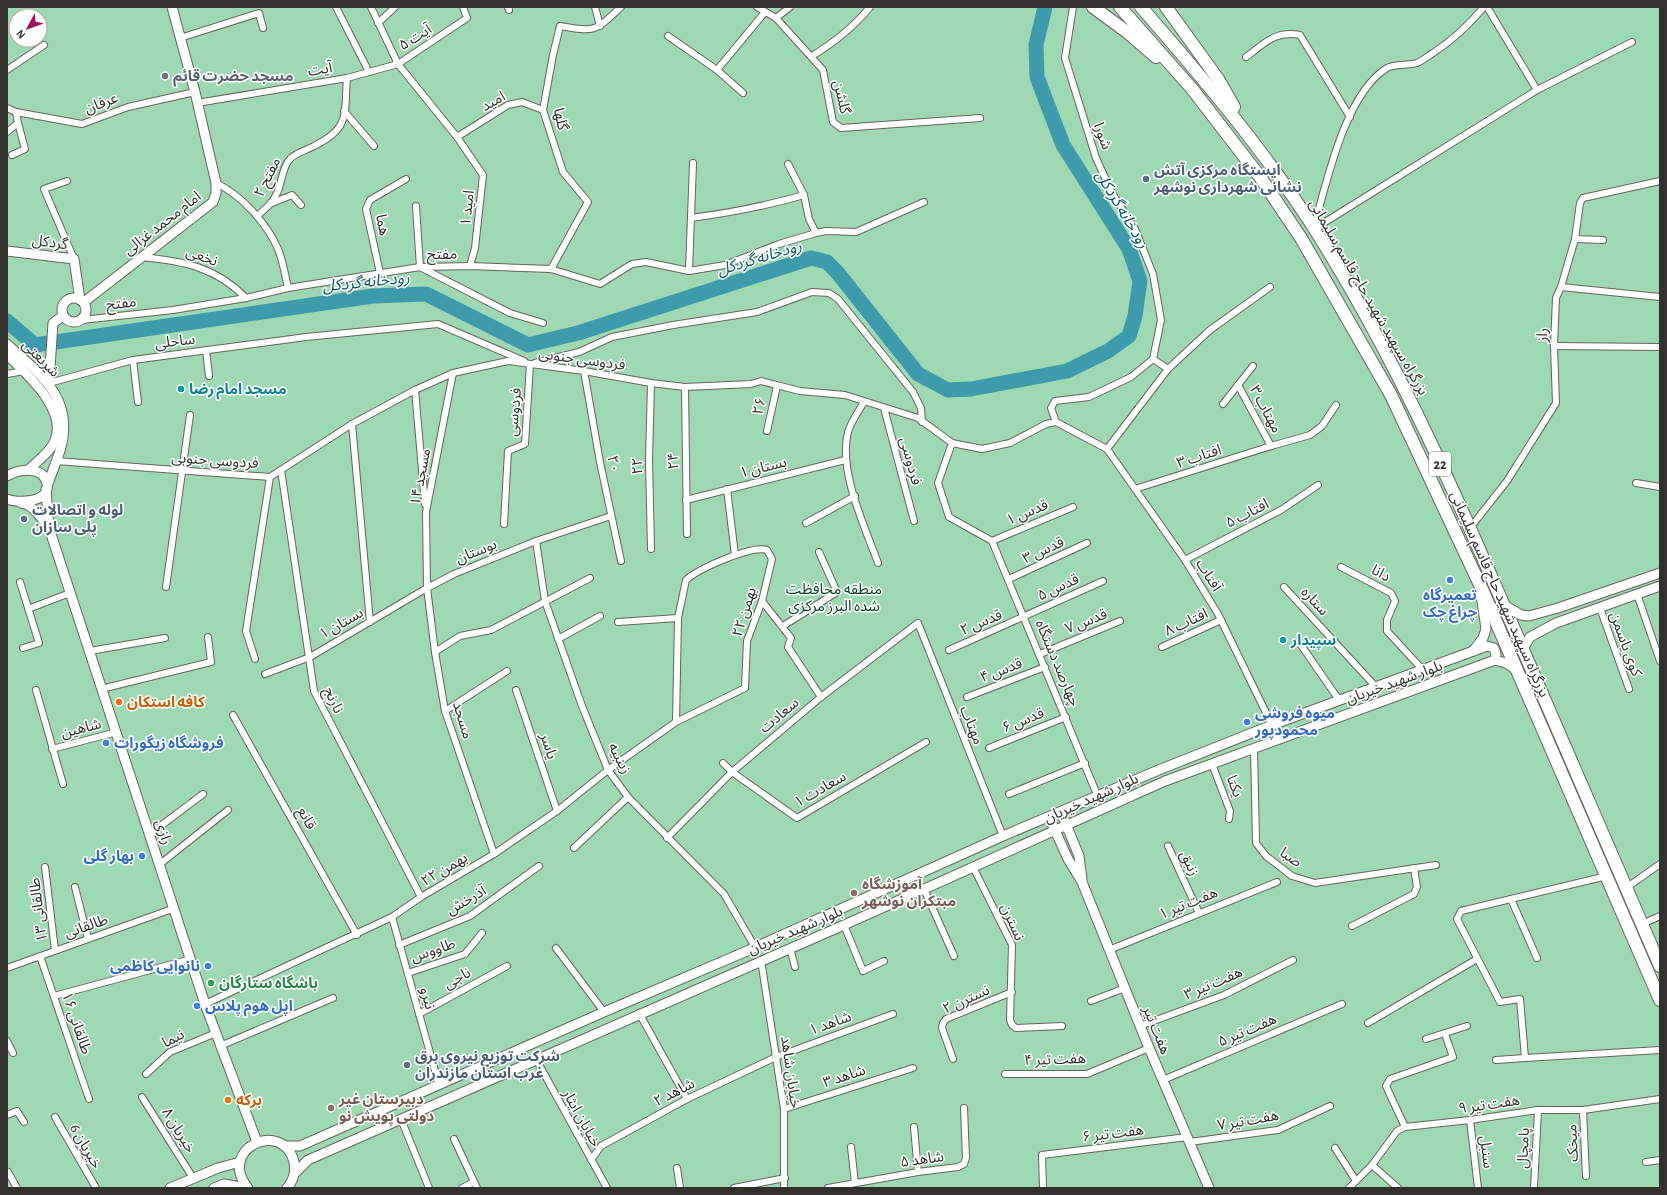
<svg xmlns="http://www.w3.org/2000/svg" width="1667" height="1195" font-family="'Alegreya Sans','Noto Sans Arabic',sans-serif">
	<style>
		.green { fill: #9ed9b4; fill-rule: evenodd }
		.lines { fill: none; stroke-linecap: round; stroke-linejoin: round }
		.river { stroke: #3d9bac; stroke-width: 15 }
		.street-casing { stroke: #66645c; stroke-width: 8 }
		.secondary-casing { stroke: #66645c; stroke-width: 11 }
		.highway-casing { stroke: #66645c; stroke-width: 14 }
		.street { stroke: #fff; stroke-width: 6 }
		.secondary { stroke: #fff; stroke-width: 9 }
		.highway { stroke: #fff; stroke-width: 12 }
		.worship-dot { fill: #6b7280; stroke: #fff; stroke-width: 1.5 }
		.service-dot { fill: #5c6f8a; stroke: #fff; stroke-width: 1.5 }
		.culture-dot { fill: #0f9aa8; stroke: #fff; stroke-width: 1.5 }
		.shop-dot { fill: #3f7fe0; stroke: #fff; stroke-width: 1.5 }
		.food-dot { fill: #e8710a; stroke: #fff; stroke-width: 1.5 }
		.education-dot { fill: #8d6e63; stroke: #fff; stroke-width: 1.5 }
		.leisure-dot { fill: #2e9e5b; stroke: #fff; stroke-width: 1.5 }
		.labels { text-anchor: middle; stroke-width: 3; stroke-linejoin: round; paint-order: stroke }
		.shield { fill: #fff; stroke: #706f6d; stroke-width: 1 }
		.shield-label { font-size: 14px; font-weight: bold; fill: #32312e }
		.street-label { font-size: 15px; fill: #32312e; stroke: #fff }
		.worship-label { font-size: 15px; font-weight: bold; fill: #5b616d; stroke: #fff; text-anchor: start }
		.service-label { font-size: 15px; font-weight: bold; fill: #4e5e75; stroke: #fff; text-anchor: start }
		.culture-label { font-size: 15px; font-weight: bold; fill: #0d838f; stroke: #fff; text-anchor: start }
		.park-label { font-size: 15px; fill: #094026; stroke: #fff }
		.shop-label { font-size: 15px; font-weight: bold; fill: #366cbe; stroke: #fff; text-anchor: start }
		.food-label { font-size: 15px; font-weight: bold; fill: #c56008; stroke: #fff; text-anchor: start }
		.education-label { font-size: 15px; font-weight: bold; fill: #785e54; stroke: #fff; text-anchor: start }
		.leisure-label { font-size: 15px; font-weight: bold; fill: #27864d; stroke: #fff; text-anchor: start }
		.water-label { font-size: 16px; font-style: italic; fill: #085966; stroke: #fff }
	</style>
	<rect width="100%" height="100%" fill="#e7e5dc"/>
	<path class="green" d="M7 7H1660V1188H7ZM16 16H40V40H16Z"/>
	<g class="lines">
		<path class="river" d="M7 321 35 345 373 296 426 294 528 345 578 333 811 258 827 262 837 272 918 374 948 390 971 389 1067 371 1108 351 1129 336 1135 316 1140 281 1129 249 1063 145 1037 77 1036 45 1045 7"/>
		<g class="street-casing">
			<g id="street">
				<path d="M336 7 369 72"/>
				<path d="M371 7 398 64 457 137 483 175 475 248 470 266"/>
				<path d="M508 7 509 10"/>
				<path d="M595 7 600 26"/>
				<path d="M757 7 776 18 823 70 833 122 841 128 980 118"/>
				<path d="M1073 7 1065 58 1096 158 1112 193 1135 229 1153 274 1161 320 1153 359"/>
				<path d="M1487 7 1537 90"/>
				<path d="M776 18 790 7"/>
				<path d="M378 23 395 7"/>
				<path d="M668 36 717 70 743 93"/>
				<path d="M180 38 259 13 263 28"/>
				<path d="M812 56C835 42 853 28 870 7"/>
				<path d="M1246 57C1264 44 1275 30 1300 35L1350 117"/>
				<path d="M7 70 44 45"/>
				<path d="M717 70 765 12"/>
				<path d="M197 103 347 78 398 64 467 18 463 7"/>
				<path d="M7 108 16 112 82 124 128 107 195 92"/>
				<path d="M344 111 374 146"/>
				<path d="M7 132 18 123 16 112"/>
				<path d="M457 137 508 105 522 102 543 110"/>
				<path d="M12 155 25 149 18 123"/>
				<path d="M67 181 44 189 74 259"/>
				<path d="M216 183C241 195 267 223 278 249 283 261 285 275 288 288"/>
				<path d="M804 195 809 219 816 233 826 231 856 232 924 202"/>
				<path d="M272 203 292 195 301 205"/>
				<path d="M416 206 420 267 510 313 543 323"/>
				<path d="M257 216C265 209 273 203 277 193 282 183 282 167 290 159 295 153 307 150 314 146 351 128 344 114 347 78"/>
				<path d="M691 218C729 213 766 206 804 195L788 164"/>
				<path d="M1314 227C1327 181 1345 94 1387 68 1396 63 1408 66 1417 63 1422 61 1428 56 1433 53 1453 40 1468 26 1484 7"/>
				<path d="M1314 229 1537 90 1632 42"/>
				<path d="M1575 239 1603 240"/>
				<path d="M142 257C183 261 216 267 246 298"/>
				<path d="M551 269 588 202 563 172 543 110 553 55 560 26C596 32 594 32 621 7"/>
				<path d="M689 271 725 265 779 244 816 233"/>
				<path d="M380 273 366 209 370 200 406 179"/>
				<path d="M1561 287 1660 297"/>
				<path d="M82 320 173 310 246 298 288 288 420 267 470 266 551 269 600 284 632 264 646 262 689 271 693 163"/>
				<path d="M1554 346 1660 347"/>
				<path d="M206 350 209 376"/>
				<path d="M133 360 138 402"/>
				<path d="M535 363 579 352 612 337 673 325 757 312 812 292 829 293 838 299 913 392 921 408 922 422"/>
				<path d="M584 371 600 462 621 561"/>
				<path d="M453 373 426 512 427 588 435 652 445 711 494 854"/>
				<path d="M7 374 24 371"/>
				<path d="M49 383 133 360 306 337 438 324 524 361"/>
				<path d="M651 383 649 460 651 549"/>
				<path d="M1238 385 1271 446"/>
				<path d="M685 387 687 534"/>
				<path d="M415 390 425 504"/>
				<path d="M864 402C858 412 851 422 848 432 838 471 865 527 878 563"/>
				<path d="M1223 404 1253 366"/>
				<path d="M884 408 914 521"/>
				<path d="M1056 422 1051 408 1055 401 1089 397 1131 377 1153 359 1168 369"/>
				<path d="M352 424 370 622"/>
				<path d="M767 431 777 386"/>
				<path d="M952 443 938 483 949 517 992 541"/>
				<path d="M1107 449 1168 369 1210 330 1270 287"/>
				<path d="M56 461 270 477 352 424 415 390 453 373 508 361 584 371 651 383 685 387 751 384 761 381 800 391 845 395 918 418 952 443 982 449 1010 443 1046 424 1056 422 1107 449 1185 560 1218 614 1272 725"/>
				<path d="M281 470 314 691 421 897"/>
				<path d="M1636 483 1660 487"/>
				<path d="M727 489 735 555"/>
				<path d="M1135 489 1271 446 1310 435 1322 426 1336 405"/>
				<path d="M686 500 845 460"/>
				<path d="M806 523 855 496"/>
				<path d="M504 524 508 451 525 444 530 364"/>
				<path d="M1470 528 1507 481 1556 403 1554 346 1556 298 1561 287 1575 239 1580 203 1583 198 1660 181"/>
				<path d="M536 541 545 601 582 706 608 770 628 797 724 894 755 947"/>
				<path d="M992 541 1098 797"/>
				<path d="M992 541 1073 507"/>
				<path d="M1185 560 1281 510 1318 485"/>
				<path d="M1341 567 1391 593 1395 601 1387 620V631L1422 669"/>
				<path d="M1009 579 1087 543"/>
				<path d="M20 582 39 643 23 648"/>
				<path d="M166 587 190 415"/>
				<path d="M1284 587 1376 687"/>
				<path d="M1637 594 1660 661"/>
				<path d="M762 601 791 638 788 647 821 697"/>
				<path d="M1600 608 1629 689"/>
				<path d="M28 609 70 593"/>
				<path d="M618 622 678 618"/>
				<path d="M783 626 837 592 819 552"/>
				<path d="M558 639 600 616"/>
				<path d="M1301 645 1339 700"/>
				<path d="M1162 647 1221 620"/>
				<path d="M949 650 1103 581"/>
				<path d="M90 651 165 638"/>
				<path d="M435 652 460 636 491 630 590 578"/>
				<path d="M1040 654 1120 621"/>
				<path d="M255 659 246 631 270 477"/>
				<path d="M265 674 310 657 427 588 454 574 536 541 611 516"/>
				<path d="M101 689 211 662 208 637"/>
				<path d="M36 690 63 784"/>
				<path d="M516 690 557 811"/>
				<path d="M967 697 1045 667"/>
				<path d="M445 711 507 671"/>
				<path d="M233 715 357 935"/>
				<path d="M989 748 1066 717"/>
				<path d="M1254 748 1256 843 1266 856 1292 876 1315 883 1436 865"/>
				<path d="M52 749 117 732"/>
				<path d="M723 763 732 772 797 818 926 742"/>
				<path d="M1212 764 1230 811 1229 819"/>
				<path d="M1009 794 1085 763"/>
				<path d="M150 834 203 794"/>
				<path d="M667 838 732 772 821 697 918 623 1003 836"/>
				<path d="M1168 846 1199 913"/>
				<path d="M574 848 628 797"/>
				<path d="M160 864 228 810"/>
				<path d="M45 867 55 950"/>
				<path d="M973 867 1012 945 1010 1020 1012 1025 1016 1028 1062 1026"/>
				<path d="M1607 876 1461 911 1457 919 1500 1002 1520 999 1525 1058 1660 1050"/>
				<path d="M75 887 88 939"/>
				<path d="M1626 888 1660 864"/>
				<path d="M924 889 954 956"/>
				<path d="M1511 899 1537 958"/>
				<path d="M392 917 439 1085"/>
				<path d="M1642 924 1660 916"/>
				<path d="M844 925 863 971 884 961"/>
				<path d="M1352 926 1414 894 1417 887 1414 868"/>
				<path d="M399 945 470 916 539 866"/>
				<path d="M556 948 604 1012"/>
				<path d="M790 948 795 967"/>
				<path d="M1109 950 1277 882"/>
				<path d="M40 956 89 1099"/>
				<path d="M761 960 784 1109V1188"/>
				<path d="M7 968 175 908"/>
				<path d="M408 973 465 954 482 933"/>
				<path d="M54 996 191 959"/>
				<path d="M1091 1001 1125 988"/>
				<path d="M205 1004 392 917 421 897 494 854 557 811 608 770 676 722 745 688 747 641 762 601 772 559 767 550C751 545 698 569 686 580L678 618 676 722"/>
				<path d="M639 1013 687 1099"/>
				<path d="M419 1014 507 966"/>
				<path d="M1368 1023 1477 959"/>
				<path d="M1140 1026 1224 995 1293 960"/>
				<path d="M1426 1039 1467 1026"/>
				<path d="M7 1041 13 1053"/>
				<path d="M220 1046 333 998"/>
				<path d="M536 1059 607 1188"/>
				<path d="M953 1059 942 1028 943 1023 946 1019 1012 992"/>
				<path d="M1496 1060 1525 1058"/>
				<path d="M146 1074 170 1052 216 1033"/>
				<path d="M1005 1074H1087L1149 1048"/>
				<path d="M1163 1080 1342 1004"/>
				<path d="M142 1097 193 1178"/>
				<path d="M784 1109 913 1068"/>
				<path d="M1583 1110 1586 1176"/>
				<path d="M7 1115 17 1111 24 1122"/>
				<path d="M55 1117 96 1188"/>
				<path d="M401 1119 429 1188"/>
				<path d="M1470 1120 1478 1188"/>
				<path d="M914 1127 918 1172"/>
				<path d="M1405 1127 1386 1086 1390 1079 1453 1057 1445 1034"/>
				<path d="M454 1139 477 1188"/>
				<path d="M1190 1142 1278 1130 1330 1106"/>
				<path d="M851 1147 855 1183"/>
				<path d="M1335 1148 1356 1181"/>
				<path d="M591 1160 601 1146 687 1099 776 1057 893 1014"/>
				<path d="M1646 1162 1660 1160"/>
				<path d="M1372 1165 1398 1188"/>
				<path d="M677 1168 680 1188"/>
				<path d="M8 1172 17 1188"/>
				<path d="M462 1188 474 1182"/>
				<path d="M734 1188 785 1178"/>
				<path d="M828 1188 918 1172 958 1167 964 1164 966 1158 964 1108"/>
				<path d="M1043 1188 1042 1155 1187 1137"/>
				<path d="M1349 1188 1372 1165 1397 1131 1405 1127 1470 1120 1538 1110H1583L1660 1099"/>
				<path d="M1534 1188 1538 1110"/>
			</g>
		</g>
		<g class="secondary-casing">
			<g id="secondary">
				<path d="M7 251 74 259 80 300"/>
				<circle cx="74" cy="310" r="12"/>
				<path d="M84 302 213 202 216 193V183L195 92 172 7"/>
				<path d="M7 344C38 373 72 395 62 443 59 457 52 471 48 484"/>
				<path d="M7 355C27 374 73 414 52 446 46 455 37 462 28 470"/>
				<path d="M49 383 53 323 63 316"/>
				<path d="M7 476C18 469 44 465 47 484 51 502 18 504 7 499"/>
				<path d="M46 490 49 528 205 1004 257 1142"/>
				<path d="M21 503C33 504 41 518 48 527"/>
				<path d="M1504 605 1521 615 1529 616 1558 608 1660 573"/>
				<path d="M1523 649 1530 637 1556 623 1660 586"/>
				<path d="M1473 651 1483 638 1486 629 1481 594"/>
				<path d="M1495 660 1506 663 1515 669"/>
				<path d="M1061 812 1079 856 1082 879"/>
				<path d="M1049 817 1068 859 1082 882 1149 1048 1209 1188"/>
				<path d="M284 1146H300L604 1012 747 951 1003 836 1161 769 1272 725 1487 646 1494 648 1496 654 1495 660"/>
				<path d="M295 1173 308 1160 844 925 1165 781 1495 660"/>
				<path d="M170 1188 218 1168 240 1162"/>
				<path d="M214 1188 224 1184 246 1188"/>
				<path d="M248 1188C216 1149 283 1118 294 1162 296 1172 293 1181 287 1188"/>
			</g>
		</g>
		<g class="highway-casing">
			<g id="highway">
				<path d="M1093 7 1127 32 1156 57"/>
				<path d="M1120 7 1193 90 1260 177 1301 238 1391 395 1481 587 1660 1000"/>
				<path d="M1141 7C1203 78 1263 149 1314 228 1399 362 1462 508 1524 652 1569 757 1615 861 1660 966"/>
				<path d="M1166 7 1218 79 1234 107"/>
			</g>
		</g>
		<use href="#street" class="street"/>
		<use href="#secondary" class="secondary"/>
		<use href="#highway" class="highway"/>
	</g>
	<circle class="worship-dot" cx="165" cy="76" r="4"/>
	<g class="service-dot">
		<circle cx="1146" cy="179" r="4"/>
		<circle cx="24" cy="519" r="4"/>
		<circle cx="407" cy="1065" r="4"/>
	</g>
	<g class="culture-dot">
		<circle cx="181" cy="389" r="4"/>
		<circle cx="1283" cy="640" r="4"/>
	</g>
	<g class="shop-dot">
		<circle cx="1450" cy="580" r="4"/>
		<circle cx="1247" cy="722" r="4"/>
		<circle cx="106" cy="743" r="4"/>
		<circle cx="142" cy="856" r="4"/>
		<circle cx="208" cy="966" r="4"/>
		<circle cx="197" cy="1006" r="4"/>
	</g>
	<g class="food-dot">
		<circle cx="119" cy="702" r="4"/>
		<circle cx="228" cy="1100" r="4"/>
	</g>
	<g class="education-dot">
		<circle cx="854" cy="893" r="4"/>
		<circle cx="331" cy="1108" r="4"/>
	</g>
	<circle class="leisure-dot" cx="211" cy="983" r="4"/>
	<g class="labels">
		<rect class="shield" x="1429" y="452" width="22" height="24" rx="3"/>
		<g class="shield-label">
			<text x="1440" y="469">22</text>
		</g>
		<g class="street-label">
			<text transform="translate(415 37) rotate(-33)" y="5">آیت ۵</text>
			<text transform="translate(320 69) rotate(-10)" y="5">آیت</text>
			<text transform="translate(842 97) rotate(77)" y="5">گلشن</text>
			<text transform="translate(493 101) rotate(-29)" y="5">امید</text>
			<text transform="translate(101 103) rotate(-21)" y="5">عرفان</text>
			<text transform="translate(561 119) rotate(78)" y="5">گلها</text>
			<text transform="translate(1103 136) rotate(70)" y="5">شورا</text>
			<text transform="translate(267 177) rotate(-64)" y="5">مفتح ۲</text>
			<text transform="translate(467 208) rotate(-84)" y="5">امید ۱</text>
			<text transform="translate(162 223) rotate(-38)" y="5">امام محمد غزالی</text>
			<text transform="translate(383 225) rotate(79)" y="5">هما</text>
			<text transform="translate(50 242) rotate(8)" y="5">گردکل</text>
			<text transform="translate(442 254) rotate(-1)" y="5">مفتح</text>
			<text transform="translate(202 256) rotate(20)" y="5">نخعی</text>
			<text transform="translate(1369 297) rotate(60)" y="5">بزرگراه سپهبد شهید حاج قاسم سلیمانی</text>
			<text transform="translate(121 303) rotate(-7)" y="5">مفتح</text>
			<text transform="translate(1542 335) rotate(-88)" y="5">راز</text>
			<text transform="translate(175 341) rotate(-7)" y="5">ساحلی</text>
			<text transform="translate(41 358) rotate(45)" y="5">شریعتی</text>
			<text transform="translate(582 359) rotate(8)" y="5">فردوسی جنوبی</text>
			<text transform="translate(759 406) rotate(-78)" y="5">۲۶</text>
			<text transform="translate(1266 409) rotate(62)" y="5">مهتاب ۳</text>
			<text transform="translate(514 412) rotate(-85)" y="5">فردوسی</text>
			<text transform="translate(1199 456) rotate(-18)" y="5">افتاب ۳</text>
			<text transform="translate(215 460) rotate(4)" y="5">فردوسی جنوبی</text>
			<text transform="translate(673 461) rotate(-91)" y="5">۲۴</text>
			<text transform="translate(911 461) rotate(75)" y="5">فردوسی</text>
			<text transform="translate(614 464) rotate(79)" y="5">۲۰</text>
			<text transform="translate(637 466) rotate(-91)" y="5">۲۲</text>
			<text transform="translate(763 467) rotate(-14)" y="5">بستان ۱</text>
			<text transform="translate(420 477) rotate(-79)" y="5">مسجد ۱۴</text>
			<text transform="translate(1027 512) rotate(-23)" y="5">قدس ۱</text>
			<text transform="translate(1247 513) rotate(-27)" y="5">افتاب ۵</text>
			<text transform="translate(1043 550) rotate(-25)" y="5">قدس ۳</text>
			<text transform="translate(476 551) rotate(-22)" y="5">بوستان</text>
			<text transform="translate(1381 573) rotate(29)" y="5">دانا</text>
			<text transform="translate(1209 575) rotate(58)" y="5">آفتاب</text>
			<text transform="translate(1058 587) rotate(-25)" y="5">قدس ۵</text>
			<text transform="translate(1500 594) rotate(66)" y="5">بزرگراه سپهبد شهید حاج قاسم سلیمانی</text>
			<text transform="translate(1315 601) rotate(47)" y="5">ستاره</text>
			<text transform="translate(744 612) rotate(-73)" y="5">۲۲ بهمن</text>
			<text transform="translate(1086 621) rotate(-22)" y="5">قدس ۷</text>
			<text transform="translate(981 622) rotate(-23)" y="5">قدس ۲</text>
			<text transform="translate(1186 622) rotate(-25)" y="5">افتاب ۸</text>
			<text transform="translate(341 623) rotate(-30)" y="5">بستان ۱</text>
			<text transform="translate(1626 644) rotate(70)" y="5">کوی یاسمن</text>
			<text transform="translate(1058 663) rotate(67)" y="5">چهارصد دستگاه</text>
			<text transform="translate(1001 670) rotate(-21)" y="5">قدس ۴</text>
			<text transform="translate(1394 682) rotate(-20)" y="5">بلوار شهید خیریان</text>
			<text transform="translate(334 700) rotate(65)" y="5">نارنج</text>
			<text transform="translate(779 715) rotate(-40)" y="5">سعادت</text>
			<text transform="translate(463 720) rotate(73)" y="5">مسجد</text>
			<text transform="translate(1023 720) rotate(-22)" y="5">قدس ۶</text>
			<text transform="translate(972 725) rotate(68)" y="5">مهتاب</text>
			<text transform="translate(81 728) rotate(-14)" y="5">شاهین</text>
			<text transform="translate(549 746) rotate(72)" y="5">یاسر</text>
			<text transform="translate(620 758) rotate(62)" y="5">زینبیه</text>
			<text transform="translate(1235 786) rotate(69)" y="5">یکتا</text>
			<text transform="translate(820 789) rotate(-30)" y="5">سعادت ۱</text>
			<text transform="translate(1091 798) rotate(-24)" y="5">بلوار شهید خیریان</text>
			<text transform="translate(307 818) rotate(61)" y="5">قانع</text>
			<text transform="translate(164 832) rotate(72)" y="5">رازی</text>
			<text transform="translate(1291 857) rotate(34)" y="5">صبا</text>
			<text transform="translate(1190 863) rotate(65)" y="5">زنبق</text>
			<text transform="translate(444 869) rotate(-31)" y="5">۲۲ بهمن</text>
			<text transform="translate(466 900) rotate(-30)" y="5">آذرخش</text>
			<text transform="translate(1188 903) rotate(-22)" y="5">هفت تیر ۱</text>
			<text transform="translate(38 910) rotate(-97)" y="5">طالقانی ۱۳</text>
			<text transform="translate(1013 922) rotate(67)" y="5">نسترن</text>
			<text transform="translate(86 926) rotate(-19)" y="5">طالقانی</text>
			<text transform="translate(795 930) rotate(-23)" y="5">بلوار شهید خیریان</text>
			<text transform="translate(433 950) rotate(-19)" y="5">طاووس</text>
			<text transform="translate(457 978) rotate(-29)" y="5">ناجی</text>
			<text transform="translate(1213 983) rotate(-23)" y="5">هفت تیر ۳</text>
			<text transform="translate(428 998) rotate(75)" y="5">نیرو</text>
			<text transform="translate(966 999) rotate(-25)" y="5">نسترن ۲</text>
			<text transform="translate(77 1023) rotate(71)" y="5">طالقانی ۱۶</text>
			<text transform="translate(830 1023) rotate(-20)" y="5">شاهد ۱</text>
			<text transform="translate(1157 1030) rotate(68)" y="5">هفت تیر</text>
			<text transform="translate(1247 1030) rotate(-23)" y="5">هفت تیر ۵</text>
			<text transform="translate(173 1038) rotate(-28)" y="5">نیما</text>
			<text transform="translate(1055 1059) rotate(-2)" y="5">هفت تیر ۴</text>
			<text transform="translate(791 1072) rotate(82)" y="5">خیابان شاهد</text>
			<text transform="translate(844 1076) rotate(-18)" y="5">شاهد ۳</text>
			<text transform="translate(674 1092) rotate(-27)" y="5">شاهد ۲</text>
			<text transform="translate(1489 1104) rotate(-8)" y="5">هفت تیر ۹</text>
			<text transform="translate(582 1118) rotate(61)" y="5">خیابان ایثار</text>
			<text transform="translate(1248 1120) rotate(-10)" y="5">هفت تیر ۷</text>
			<text transform="translate(179 1130) rotate(58)" y="5">خیریان ۸</text>
			<text transform="translate(1113 1133) rotate(-7)" y="5">هفت تیر ۶</text>
			<text transform="translate(1572 1143) rotate(-92)" y="5">میخک</text>
			<text transform="translate(86 1146) rotate(60)" y="5">خیریان 6</text>
			<text transform="translate(1523 1148) rotate(-87)" y="5">پامچال</text>
			<text transform="translate(1487 1152) rotate(83)" y="5">سنبل</text>
			<text transform="translate(922 1159) rotate(-8)" y="5">شاهد ۵</text>
		</g>
		<g class="worship-label">
			<text x="173" y="81">مسجد حضرت قائم</text>
		</g>
		<g class="service-label">
			<text x="1154" y="175">ایستگاه مرکزی آتش<tspan x="1154" dy="17">نشانی شهرداری نوشهر</tspan></text>
			<text x="32" y="515">لوله و اتصالات<tspan x="32" dy="17">پلی سازان</tspan></text>
			<text x="415" y="1061">شرکت توزیع نیروی برق<tspan x="415" dy="17">غرب استان مازندران</tspan></text>
		</g>
		<g class="culture-label">
			<text x="189" y="394">مسجد امام رضا</text>
			<text x="1291" y="645">سپیدار</text>
		</g>
		<g class="park-label">
			<text x="834" y="594">منطقه محافظت<tspan x="834" dy="17">شده البرز مرکزی</tspan></text>
		</g>
		<g class="shop-label">
			<text x="1450" y="600" text-anchor="middle">تعمیرگاه<tspan x="1450" dy="17">چراغ چک</tspan></text>
			<text x="1255" y="718">میوه فروشی<tspan x="1255" dy="17">محمودپور</tspan></text>
			<text x="114" y="748">فروشگاه زیگورات</text>
			<text x="134" y="861" text-anchor="end">بهار گلی</text>
			<text x="200" y="971" text-anchor="end">نانوایی کاظمی</text>
			<text x="205" y="1011">اپل هوم پلاس</text>
		</g>
		<g class="food-label">
			<text x="127" y="707">کافه استکان</text>
			<text x="236" y="1105">برکه</text>
		</g>
		<g class="education-label">
			<text x="862" y="889">آموزشگاه<tspan x="862" dy="17">مبتکران نوشهر</tspan></text>
			<text x="339" y="1104">دبیرستان غیر<tspan x="339" dy="17">دولتی پویش نو</tspan></text>
		</g>
		<g class="leisure-label">
			<text x="219" y="988">باشگاه ستارگان</text>
		</g>
		<g class="water-label">
			<text transform="translate(1123 209) rotate(59)" y="6">رودخانه گردکل</text>
			<text transform="translate(759 257) rotate(-17)" y="6">رودخانه گردکل</text>
			<text transform="translate(366 281) rotate(-6)" y="6">رودخانه گردکل</text>
		</g>
	</g>
	<rect width="1667" height="1195" fill="none" stroke="#32312e" stroke-width="16"/>
	<g transform="translate(28 28) rotate(229)"><circle r="19" fill="#ffffff" stroke="#adadab"/>
	<path d="M0-3L7 15L0 10L-7 15Z" fill="#9d115f"/>
	<text y="-6" font-size="11" font-weight="bold" text-anchor="middle" fill="#32312e">N</text>
	</g>
</svg>
